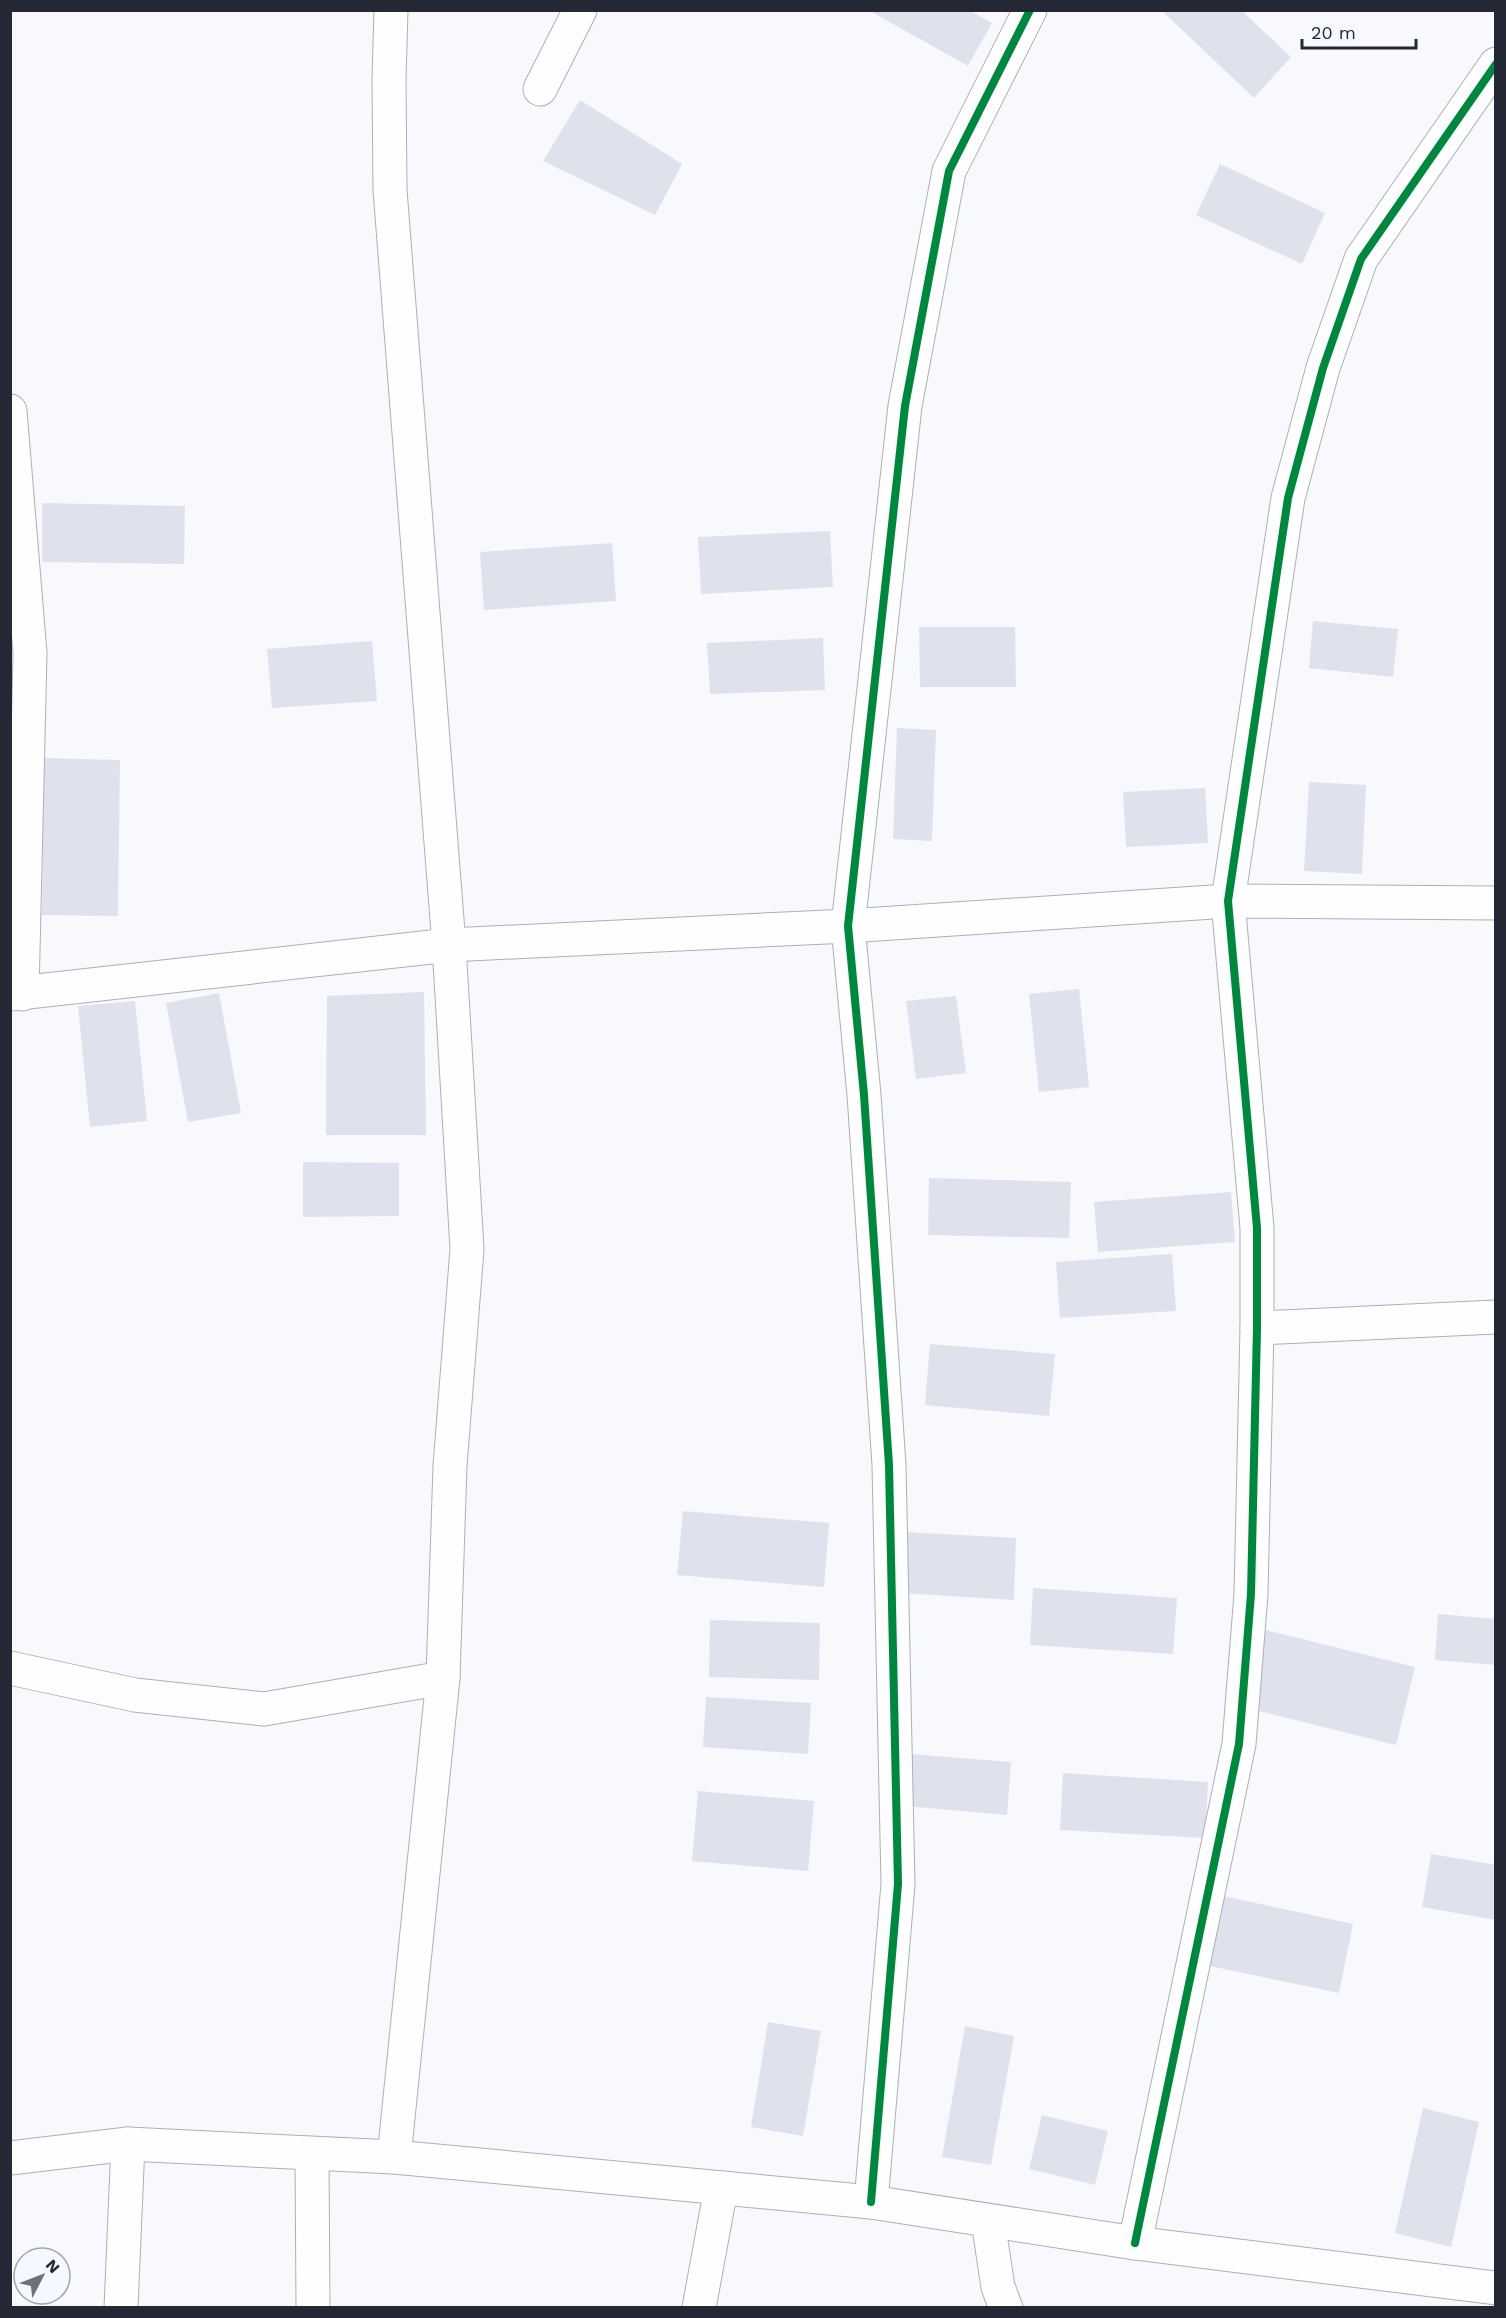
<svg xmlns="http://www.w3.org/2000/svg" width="1506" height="2318" font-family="'Work Sans',sans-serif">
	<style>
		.building { fill: #dfe2ed }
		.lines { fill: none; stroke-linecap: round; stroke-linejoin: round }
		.minor-casing { stroke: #adafb7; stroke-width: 35 }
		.minor { stroke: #fefeff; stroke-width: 33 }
		.cycleway-casing { stroke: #f6f8ff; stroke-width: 11 }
		.cycleway { stroke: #00873e; stroke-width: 8 }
	</style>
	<rect width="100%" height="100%" fill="#f8f9fd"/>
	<g class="building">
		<path d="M868 10H969L992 23 968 66Z"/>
		<path d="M1161 10H1241L1291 57 1254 98Z"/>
		<path d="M580 100 682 164 655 215 543 161Z"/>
		<path d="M1220 164 1325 213 1302 264 1196 215Z"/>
		<path d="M42 503 185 506 184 564 42 562Z"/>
		<path d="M830 531 833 587 701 594 698 537Z"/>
		<path d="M612 543 616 601 484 610 480 552Z"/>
		<path d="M1313 621 1398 629 1393 677 1309 668Z"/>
		<path d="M919 627H1015L1016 687H920Z"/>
		<path d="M823 638 825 690 710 694 707 643Z"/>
		<path d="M372 641 377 701 272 708 267 649Z"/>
		<path d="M897 728 936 730 932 841 893 839Z"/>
		<path d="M44 758 120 760 118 916 42 915Z"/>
		<path d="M1309 782 1366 785 1362 874 1304 871Z"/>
		<path d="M1205 788 1208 843 1126 847 1123 792Z"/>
		<path d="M1079 989 1089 1087 1039 1092 1029 994Z"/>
		<path d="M424 992 426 1135H326L327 996Z"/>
		<path d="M219 993 241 1113 188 1122 166 1003Z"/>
		<path d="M956 996 966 1073 916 1079 906 1001Z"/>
		<path d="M135 1001 147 1121 90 1127 78 1006Z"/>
		<path d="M303 1162 399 1163V1216L303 1217Z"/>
		<path d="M929 1178 1071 1182 1069 1238 928 1235Z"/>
		<path d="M1231 1192 1235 1242 1098 1252 1094 1202Z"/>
		<path d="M1172 1254 1176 1311 1060 1318 1056 1262Z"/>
		<path d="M930 1344 1055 1354 1049 1416 925 1405Z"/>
		<path d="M683 1511 829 1523 824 1587 677 1575Z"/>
		<path d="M904 1532 1016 1538 1014 1600 901 1593Z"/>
		<path d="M1033 1588 1177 1598 1173 1654 1030 1645Z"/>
		<path d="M1438 1614 1496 1619V1665L1435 1660Z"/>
		<path d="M710 1620 820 1623 819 1680 709 1677Z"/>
		<path d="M1266 1630 1415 1667 1396 1745 1247 1708Z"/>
		<path d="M706 1697 811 1703 808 1754 703 1747Z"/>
		<path d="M910 1754 1011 1762 1007 1815 905 1806Z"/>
		<path d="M1063 1773 1208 1782 1205 1838 1060 1830Z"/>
		<path d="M698 1791 814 1801 808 1871 692 1861Z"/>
		<path d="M1431 1854 1496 1865V1920L1422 1907Z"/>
		<path d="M1219 1895 1353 1924 1339 1993 1205 1965Z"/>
		<path d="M768 2022 821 2031 803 2136 751 2127Z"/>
		<path d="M965 2026 1014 2036 991 2165 942 2157Z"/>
		<path d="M1423 2108 1479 2122 1451 2247 1395 2233Z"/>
		<path d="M1042 2115 1108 2131 1095 2185 1029 2169Z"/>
	</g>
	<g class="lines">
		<g class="minor-casing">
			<g id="minor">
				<path d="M391 10 389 80 390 190 449 945 467 1249 450 1466 443 1678 394 2157"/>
				<path d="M540 89 580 10"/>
				<path d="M10 411 30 653 22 994"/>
				<path d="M10 994 449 945 848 926 1228 901 1496 903"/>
				<path d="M1257 1328 1496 1317"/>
				<path d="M10 1668 135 1695 264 1709 443 1678"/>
				<path d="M312 2154 313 2308"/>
				<path d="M10 2158 128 2144 394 2157 871 2202 1135 2243 1496 2288"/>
				<path d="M871 2202 898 1884 889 1465 864 1095 848 926 905 406 949 171 1030 10"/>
				<path d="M988 2221 998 2287 1006 2308"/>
				<path d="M1135 2243 1239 1744 1251 1594 1257 1328V1228L1228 901 1288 498 1323 368 1361 259 1496 64"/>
				<path d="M121 2308 128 2144"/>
				<path d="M699 2308 721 2188"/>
			</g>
		</g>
		<use href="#minor" class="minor"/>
		<g class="cycleway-casing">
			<g id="cycleway">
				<path d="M871 2202 898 1884 889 1465 864 1095 848 926 905 406 949 171 1030 10"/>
				<path d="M1135 2243 1239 1744 1251 1594 1257 1328V1228L1228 901 1288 498 1323 368 1361 259 1496 64"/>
			</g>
		</g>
		<use href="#cycleway" class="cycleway"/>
	</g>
	<rect width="1506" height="2318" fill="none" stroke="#242834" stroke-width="24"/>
	<g transform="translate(42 2276) rotate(48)"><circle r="28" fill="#f6f8ff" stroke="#a2a5ae" stroke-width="1.5"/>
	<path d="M0-4.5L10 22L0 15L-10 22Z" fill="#6e717a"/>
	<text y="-9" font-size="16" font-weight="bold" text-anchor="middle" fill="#242834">N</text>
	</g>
	<path d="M1302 39v9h114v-9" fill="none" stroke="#242834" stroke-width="3"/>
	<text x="1311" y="39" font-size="18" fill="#242834" stroke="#f6f8ff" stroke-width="4.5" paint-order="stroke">20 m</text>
</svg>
